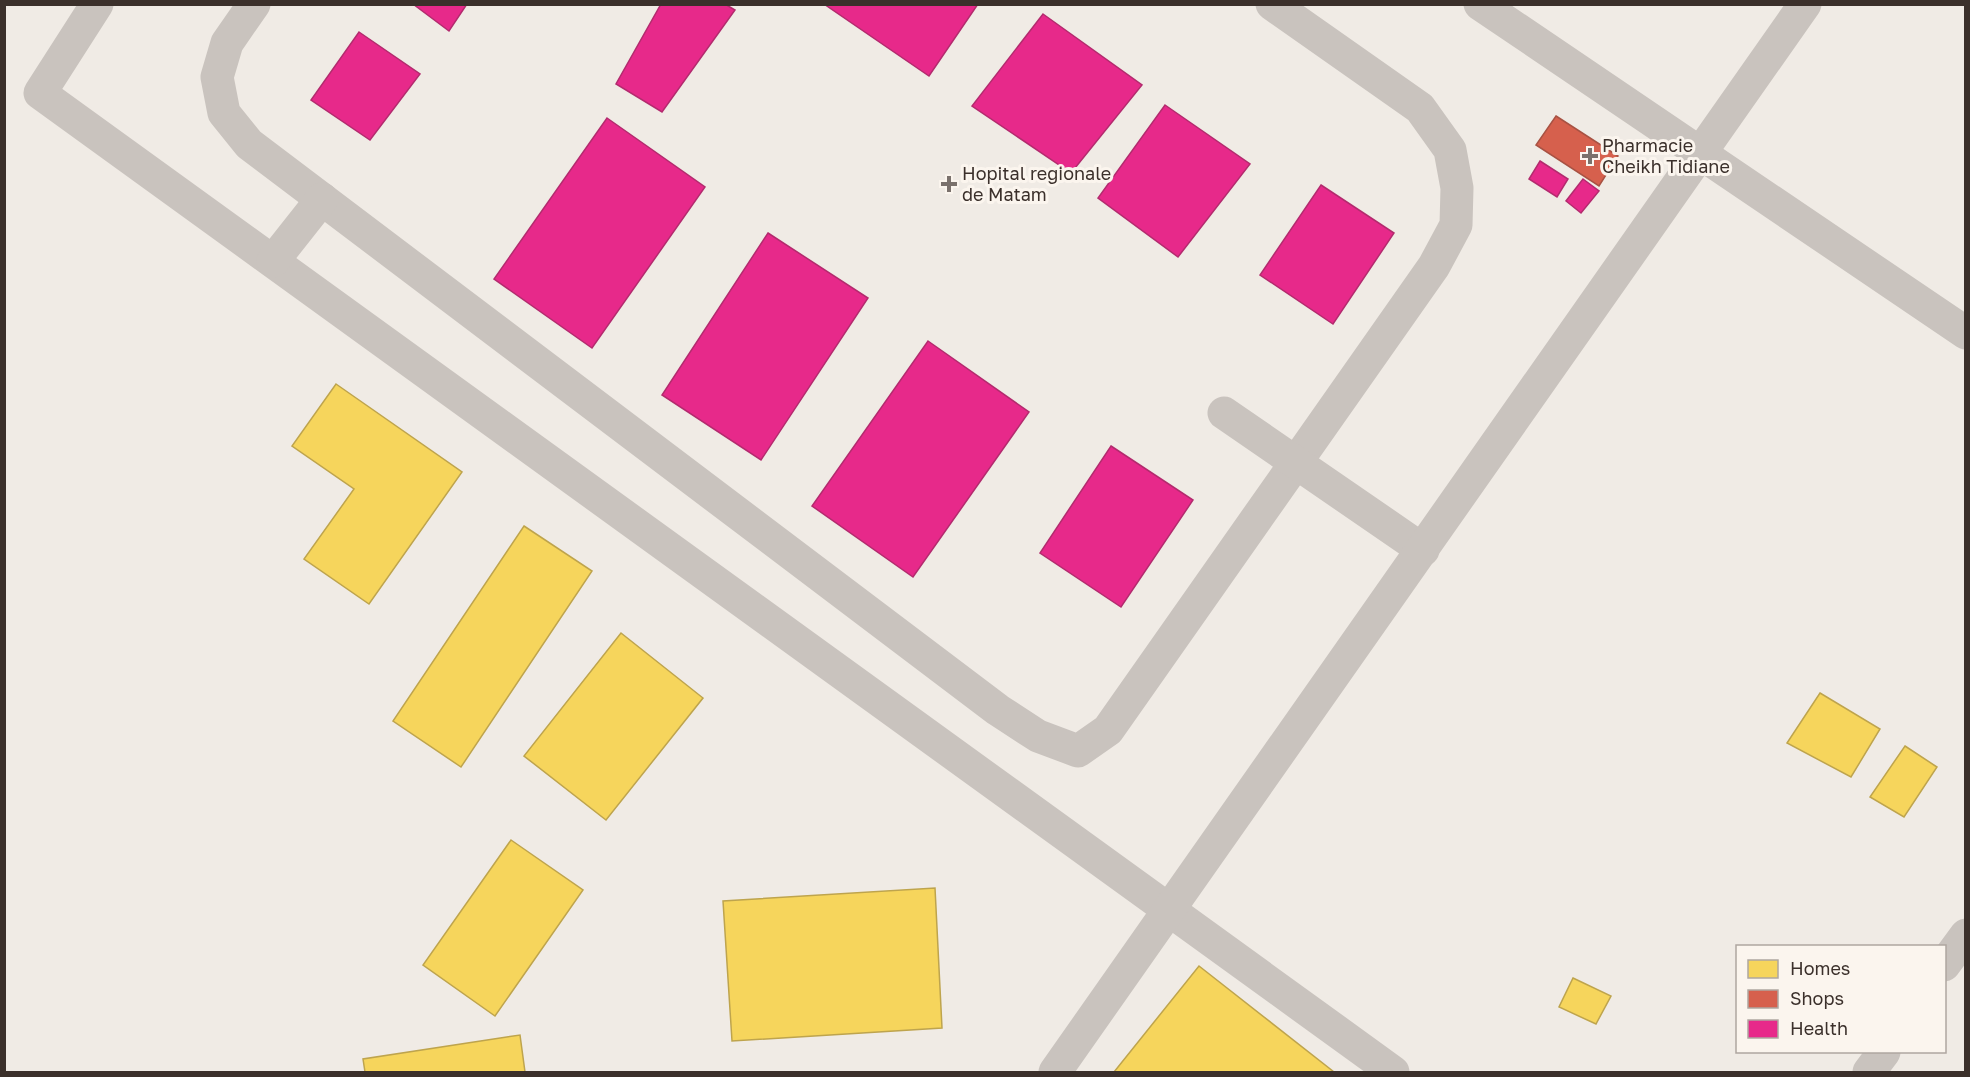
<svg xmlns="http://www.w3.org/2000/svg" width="1970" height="1077" font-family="'Golos Text',sans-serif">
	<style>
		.homes { fill: #f6d55c; stroke: #bea44d; stroke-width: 1.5 }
		.shops { fill: #d6604d; stroke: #a85243; stroke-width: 1.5 }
		.health { fill: #e7298a; stroke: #b32b6e; stroke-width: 1.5 }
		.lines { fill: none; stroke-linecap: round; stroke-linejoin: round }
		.minor { stroke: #c9c3be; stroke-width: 33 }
		.poi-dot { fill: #7a716c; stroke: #fbf5ee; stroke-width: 2 }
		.labels { text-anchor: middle; stroke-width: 6; stroke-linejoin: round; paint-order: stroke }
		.poi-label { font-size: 18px; fill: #3b302b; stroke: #fbf5ee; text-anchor: start }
	</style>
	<rect width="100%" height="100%" fill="#f0ebe5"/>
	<g class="homes">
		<path d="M336 384 462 472 369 604 304 559 354 489 292 446Z"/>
		<path d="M524 526 592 571 461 767 393 721Z"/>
		<path d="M621 633 703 698 606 820 524 756Z"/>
		<path d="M1820 693 1880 729 1851 777 1787 743Z"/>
		<path d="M1905 746 1937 767 1904 817 1870 797Z"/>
		<path d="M511 840 583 890 495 1016 423 965Z"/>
		<path d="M935 888 942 1028 732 1041 723 901Z"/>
		<path d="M1199 966 1334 1072H1114Z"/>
		<path d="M1573 978 1611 996 1596 1024 1559 1007Z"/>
		<path d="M520 1035 525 1072H365L363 1059Z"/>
	</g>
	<path class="shops" d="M1556 116 1618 156 1599 186 1536 145Z"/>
	<g class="health">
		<path d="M413 4H467L449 31Z"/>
		<path d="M661 4H725L735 10 662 112 616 84Z"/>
		<path d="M824 4H978L929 76Z"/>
		<path d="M1043 14 1142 85 1071 173 972 106Z"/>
		<path d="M359 32 420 74 370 140 311 100Z"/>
		<path d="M1165 105 1250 164 1178 257 1098 198Z"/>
		<path d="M607 118 705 187 592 348 494 279Z"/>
		<path d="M1540 161 1568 179 1557 197 1529 179Z"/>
		<path d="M1583 179 1599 191 1581 213 1566 201Z"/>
		<path d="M1321 185 1394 233 1333 324 1260 275Z"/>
		<path d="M768 233 868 298 761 460 662 395Z"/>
		<path d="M928 341 1029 412 913 577 812 506Z"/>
		<path d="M1111 446 1193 500 1121 607 1040 553Z"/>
	</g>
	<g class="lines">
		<g class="minor">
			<path d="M97 4 40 93 1393 1072"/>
			<path d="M254 4 227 43 217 77 224 113 249 144 998 710 1038 736 1078 751 1108 730 1434 266 1456 225 1457 188 1450 150 1420 108 1272 4"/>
			<path d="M1480 4 1966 333"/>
			<path d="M273 261 322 199"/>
			<path d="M1224 413 1423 550"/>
			<path d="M1944 965 1966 935"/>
			<path d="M1055 1072 1805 4"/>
			<path d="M1869 1072 1884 1052"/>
		</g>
	</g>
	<g class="poi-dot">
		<path d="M1587 147h6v6h6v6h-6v6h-6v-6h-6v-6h6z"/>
		<path d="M946 175h6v6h6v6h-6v6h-6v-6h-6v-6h6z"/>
	</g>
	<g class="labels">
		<g class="poi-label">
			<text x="1602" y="152">Pharmacie<tspan x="1602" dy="21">Cheikh Tidiane</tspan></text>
			<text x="962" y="180">Hopital regionale<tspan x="962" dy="21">de Matam</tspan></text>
		</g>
	</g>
	<rect width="1970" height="1077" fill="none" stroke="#3b302b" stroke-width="12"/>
	<rect x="1736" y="945" width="210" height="108" fill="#fbf5ee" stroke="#aea6a0" stroke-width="1.5"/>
	<rect x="1748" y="960" width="30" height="18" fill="#f6d55c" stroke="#aea6a0" stroke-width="1.5"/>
	<text x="1790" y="975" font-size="18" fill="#3b302b">Homes</text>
	<rect x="1748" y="990" width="30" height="18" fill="#d6604d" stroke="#aea6a0" stroke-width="1.5"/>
	<text x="1790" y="1005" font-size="18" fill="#3b302b">Shops</text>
	<rect x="1748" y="1020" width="30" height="18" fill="#e7298a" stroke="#aea6a0" stroke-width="1.5"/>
	<text x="1790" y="1035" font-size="18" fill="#3b302b">Health</text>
</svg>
